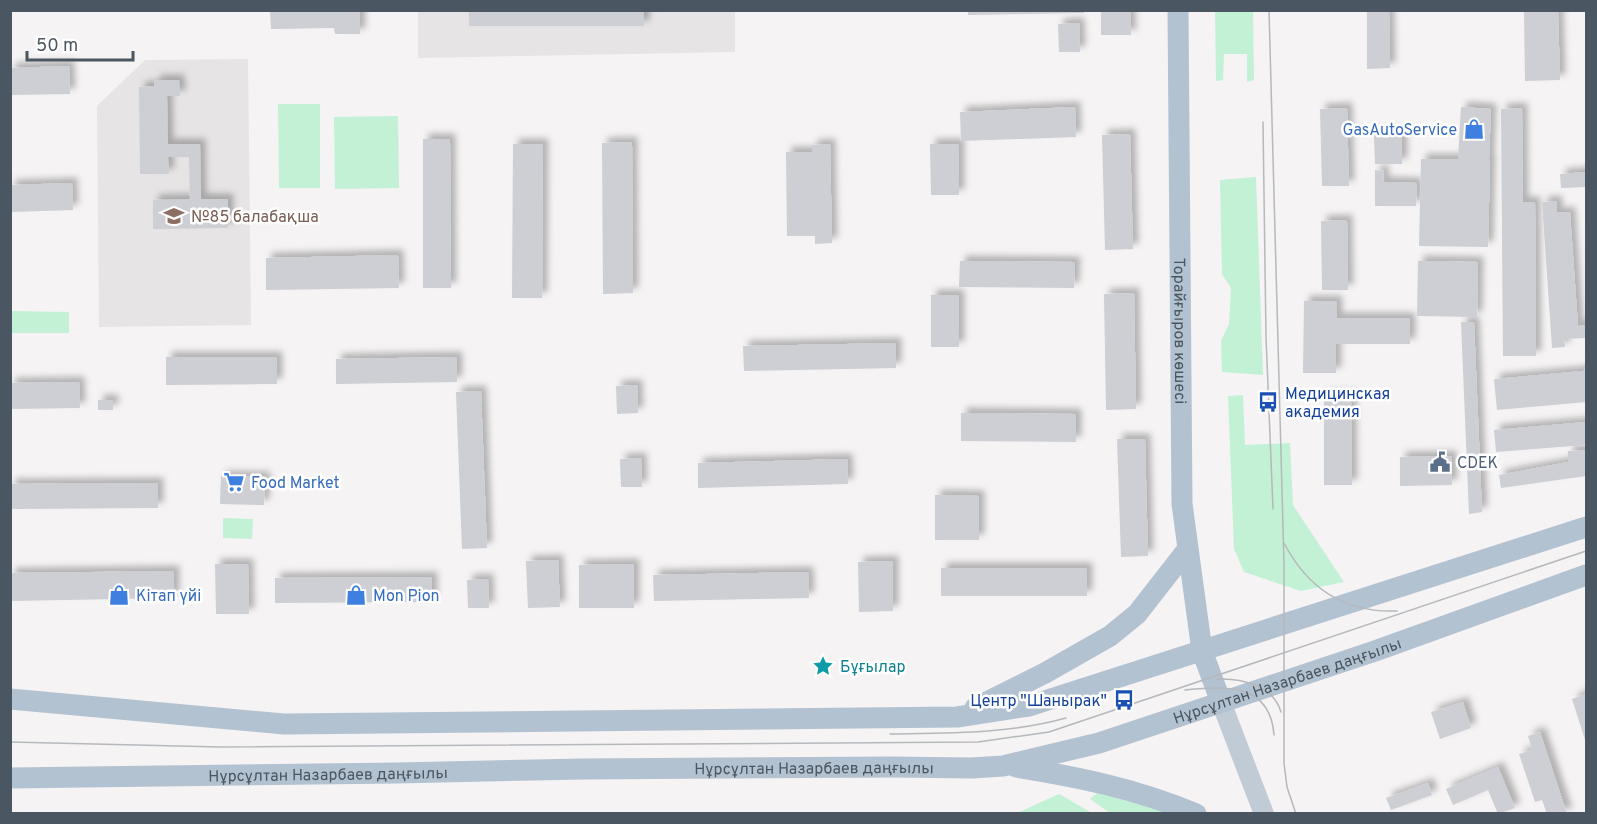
<svg xmlns="http://www.w3.org/2000/svg" width="1597" height="824" font-family="Overpass,sans-serif">
	<style>
		.education { fill: #e6e4e5 }
		.green { fill: #c3f1d5 }
		.building { fill: #cdcfd5; filter: url(#shadow) }
		.lines { fill: none; stroke-linecap: round; stroke-linejoin: round }
		.secondary { stroke: #c1cbd6; stroke-width: 20 }
		.primary { stroke: #b3c2d1; stroke-width: 21 }
		.tram { stroke: #b5b8bd; stroke-width: 1.5 }
		.labels { text-anchor: middle; stroke-width: 5; stroke-linejoin: round; paint-order: stroke }
		.shop-label { font-size: 16px; fill: #366cbe; stroke: #fff; text-anchor: start }
		.education-label { font-size: 16px; fill: #785e54; stroke: #fff; text-anchor: start }
		.street-label { font-size: 16px; fill: #4a5661; stroke: #fff }
		.transit-label { font-size: 16px; fill: #164399; stroke: #fff; text-anchor: start }
		.service-label { font-size: 16px; fill: #4e5e75; stroke: #fff; text-anchor: start }
		.culture-label { font-size: 16px; fill: #0d838f; stroke: #fff; text-anchor: start }
	</style>
	<defs>
		<filter id="shadow"><feDropShadow dx="5.5" dy="-5.5" stdDeviation="3" flood-color="#0004"/></filter>
	</defs>
	<rect width="100%" height="100%" fill="#f5f3f3"/>
	<g class="education">
		<path d="M418 11H735V52L418 58Z"/>
		<path d="M248 59 251 325 99 327 97 106 145 60Z"/>
	</g>
	<g class="green">
		<path d="M1215 11H1253L1254 80 1247 82V54H1224L1223 80 1216 81Z"/>
		<path d="M278 104H320V188H279Z"/>
		<path d="M398 116 399 188 335 189 334 117Z"/>
		<path d="M1256 177 1263 375 1222 372 1221 341 1229 324 1231 288 1222 274 1220 180Z"/>
		<path d="M11 311 69 312V333H11Z"/>
		<path d="M1243 395 1245 445 1290 443 1293 505 1344 582 1301 591 1244 572 1234 549 1228 396Z"/>
		<path d="M223 518 253 519 252 539 223 538Z"/>
		<path d="M1101 790 1181 813H1110L1090 799Z"/>
		<path d="M1059 794 1092 813H1017Z"/>
	</g>
	<g class="building">
		<path d="M270 10H360V34H335L334 28 271 29Z"/>
		<rect x="469" y="10" width="175" height="16"/>
		<path d="M968 10H1084V13L968 15Z"/>
		<path d="M1101 10H1130L1131 35H1101Z"/>
		<path d="M1367 10H1389L1390 68 1367 69Z"/>
		<path d="M1524 10H1558L1560 80 1525 81Z"/>
		<path d="M1079 23 1080 52H1059L1058 24Z"/>
		<path d="M69 66 70 94 10 95V68Z"/>
		<path d="M155 80H179L180 96H167L168 144H200L201 199H228V228L153 229V200L190 199 189 157H168L169 174H140L139 87 154 86Z"/>
		<path d="M1075 107 1076 137 961 141 960 112Z"/>
		<path d="M1461 107 1491 109 1489 160H1490L1488 247 1419 246 1421 159H1458Z"/>
		<path d="M1347 108 1349 186H1322L1320 109Z"/>
		<path d="M1522 108 1523 202H1535L1536 356H1503L1501 109Z"/>
		<path d="M1130 134 1133 249 1105 250 1102 135Z"/>
		<path d="M1402 134V164H1375L1374 135Z"/>
		<path d="M423 139H450L451 288H423Z"/>
		<path d="M632 142 633 293 603 294 602 143Z"/>
		<path d="M513 144H543L542 298H512Z"/>
		<path d="M830 144 832 243 815 244V236H787L786 152H812V145Z"/>
		<path d="M930 144H959V195H931Z"/>
		<path d="M1375 170 1384 171 1383 182 1417 183 1416 206H1375Z"/>
		<path d="M1586 172V187L1561 188 1560 174Z"/>
		<path d="M72 183 73 210 10 212V185Z"/>
		<path d="M1557 201V213L1570 212 1578 326 1586 325V338L1564 339 1565 347 1552 348 1542 202Z"/>
		<path d="M1347 220 1348 290H1322L1321 221Z"/>
		<path d="M398 255 399 288 266 290V258Z"/>
		<path d="M960 261 1075 262 1074 288 959 287Z"/>
		<path d="M1418 261 1478 262 1477 317 1417 316Z"/>
		<path d="M1134 293 1136 409 1106 410 1104 294Z"/>
		<rect x="931" y="295" width="28" height="52"/>
		<path d="M1304 301H1337V318H1410V344H1336V373H1303Z"/>
		<path d="M1461 322H1474L1482 512 1469 514Z"/>
		<path d="M896 343V368L744 371 743 346Z"/>
		<path d="M166 357H277V384L166 385Z"/>
		<path d="M457 357V382L336 384V359Z"/>
		<path d="M1586 368V402L1497 410 1494 379 1583 371Z"/>
		<path d="M79 382 80 408 10 409V383Z"/>
		<path d="M637 385 638 413 617 414 616 386Z"/>
		<path d="M481 391 487 548 462 549 456 392Z"/>
		<path d="M1324 396H1351L1352 485H1324Z"/>
		<rect x="98" y="400" width="15" height="10"/>
		<path d="M961 413 1076 414V442L961 441Z"/>
		<path d="M1586 422V445L1496 452 1494 430Z"/>
		<path d="M1117 439H1145L1148 556 1121 557Z"/>
		<path d="M1586 450V476L1501 488 1499 475 1568 462V451Z"/>
		<path d="M1451 456 1452 485 1400 486V457Z"/>
		<path d="M641 458 642 487H621L620 459Z"/>
		<path d="M847 459 848 484 698 488V463Z"/>
		<path d="M221 476 265 477 264 505 220 504Z"/>
		<path d="M158 483V508L10 509V484Z"/>
		<path d="M935 495 979 496V540H935Z"/>
		<path d="M558 560 560 607 528 608 526 561Z"/>
		<path d="M893 561V611L859 612 858 562Z"/>
		<path d="M215 564H248L249 614H216Z"/>
		<path d="M634 564V608H579V565Z"/>
		<rect x="941" y="568" width="146" height="28"/>
		<path d="M174 571V598L10 601V573Z"/>
		<path d="M808 572 809 598 654 601 653 575Z"/>
		<path d="M432 577V602L275 603V578Z"/>
		<path d="M488 579 489 608H468L467 580Z"/>
		<path d="M1586 694V743L1572 699Z"/>
		<path d="M1463 702 1471 728 1440 739 1431 712Z"/>
		<path d="M1540 732 1567 814H1547L1542 800 1535 802 1519 754 1532 750 1528 736Z"/>
		<path d="M1498 767 1515 808 1498 814 1488 790 1453 805 1446 789Z"/>
		<path d="M1428 783 1432 795 1391 810 1386 798Z"/>
	</g>
	<g class="lines">
		<path class="secondary" d="M1221 702 1264 814"/>
		<g class="primary">
			<path id="s1" d="M1178 10 1182 504 1202 651 1221 702"/>
			<path d="M10 699 284 724 957 717 1029 706 1586 527"/>
			<path d="M975 708 1045 673 1110 636 1137 614 1187 550"/>
			<path d="M1016 767C1078 777 1138 789 1196 814"/>
			<path id="s2" d="M10 778 397 773 583 769 894 767 972 768 1003 766 1099 743 1375 651 1586 575"/>
		</g>
		<g class="tram">
			<path d="M1269 10 1284 564V763L1287 787 1296 814"/>
			<path d="M1263 122 1266 337 1273 509"/>
			<path d="M1284 543C1308 589 1345 613 1397 611"/>
			<path d="M1217 679C1241 678 1273 685 1281 712"/>
			<path d="M1185 690C1227 686 1270 683 1274 735"/>
			<path d="M890 734C950 733 1008 734 1066 718"/>
			<path d="M10 742 220 747 978 742 1049 732 1586 551"/>
		</g>
	</g>
	<defs>
		<g id="shop-bare" transform="scale(1.62)"><path d="M-5-2.5h2.3a2.7 3.5 0 0 1 5.4 0H5L5.5 6h-11ZM-1.5-2.5h3a1.5 2.3 0 0 0-3 0Z" fill="#3f7fe0" stroke="#fff" stroke-width="2.5" paint-order="stroke"/></g>
		<g id="school-bare" transform="scale(1.62)"><path d="M0-5L7-2L0 1L-7-2ZM-4 1L0 2.5L4 1V4Q0 6-4 4Z" fill="#8d6e63" stroke="#fff" stroke-width="2.5" paint-order="stroke"/></g>
		<g id="bus-bare" transform="scale(1.62)"><path d="M-5-6H5V4H4V6H2V4H-2V6H-4V4H-5ZM-3.5-4V0h7V-4ZM-3.5 1.2v1.5H-2V1.2ZM2 1.2v1.5H3.5V1.2Z" fill="#1a4fb4" stroke="#fff" stroke-width="2.5" paint-order="stroke"/></g>
		<g id="civic-bare" transform="scale(1.62)"><path d="M-.6-6.5H3V-4.5H.6V-3L4-1V1h2V6H-6V1h2V-1L-.6-3ZM-1.2 2.5V6h2.4V2.5Z" fill="#5c6f8a" stroke="#fff" stroke-width="2.5" paint-order="stroke"/></g>
		<g id="supermarket-bare" transform="scale(1.62)"><path d="M-6-5.5h2.5l.6 2H6L4.5 2H-2.5L-4.4-4H-6ZM-1.5 3.2a1.3 1.3 0 1 0 .1 0ZM3 3.2a1.3 1.3 0 1 0 .1 0Z" fill="#3f7fe0" stroke="#fff" stroke-width="2.5" paint-order="stroke"/></g>
		<g id="sight-bare" transform="scale(1.62)"><path d="M0-6L1.8-2.2L6-1.7L2.9 1.2L3.7 5.4L0 3.3L-3.7 5.4L-2.9 1.2L-6-1.7L-1.8-2.2Z" fill="#0f9aa8" stroke="#fff" stroke-width="2.5" paint-order="stroke"/></g>
	</defs>
	<g fill-rule="evenodd">
		<use href="#shop-bare" x="1474" y="129"/>
		<use href="#school-bare" x="174" y="216"/>
		<use href="#bus-bare" x="1268" y="402"/>
		<use href="#civic-bare" x="1440" y="462"/>
		<use href="#supermarket-bare" x="234" y="482"/>
		<use href="#shop-bare" x="119" y="595"/>
		<use href="#shop-bare" x="356" y="595"/>
		<use href="#sight-bare" x="823" y="666"/>
		<use href="#bus-bare" x="1124" y="700"/>
	</g>
	<g class="labels">
		<g class="shop-label">
			<text x="1457" y="135" text-anchor="end">GasAutoService</text>
			<text x="251" y="488">Food Market</text>
			<text x="136" y="601">Кітап үйі</text>
			<text x="373" y="601">Mon Pion</text>
		</g>
		<g class="education-label">
			<text x="191" y="222">№85 балабақша</text>
		</g>
		<g class="street-label">
			<text dy="6" stroke="none"><textPath href="#s1" startOffset="321">Торайғыров көшесі</textPath></text>
			<text dy="6" stroke="none"><textPath href="#s2" startOffset="1290">Нұрсұлтан Назарбаев даңғылы</textPath></text>
			<text dy="6" stroke="none"><textPath href="#s2" startOffset="804">Нұрсұлтан Назарбаев даңғылы</textPath></text>
			<text dy="6" stroke="none"><textPath href="#s2" startOffset="318">Нұрсұлтан Назарбаев даңғылы</textPath></text>
		</g>
		<g class="transit-label">
			<text x="1285" y="399">Медицинская<tspan x="1285" dy="18">академия</tspan></text>
			<text x="1107" y="706" text-anchor="end">Центр "Шанырак"</text>
		</g>
		<g class="service-label">
			<text x="1457" y="468">CDEK</text>
		</g>
		<g class="culture-label">
			<text x="840" y="672">Бұғылар</text>
		</g>
	</g>
	<rect width="1597" height="824" fill="none" stroke="#4a5661" stroke-width="24"/>
	<path d="M27 51v9h106v-9" fill="none" stroke="#4a5661" stroke-width="3"/>
	<text x="36" y="51" font-size="18" fill="#4a5661" stroke="#ffffff" stroke-width="4.5" paint-order="stroke">50 m</text>
</svg>
